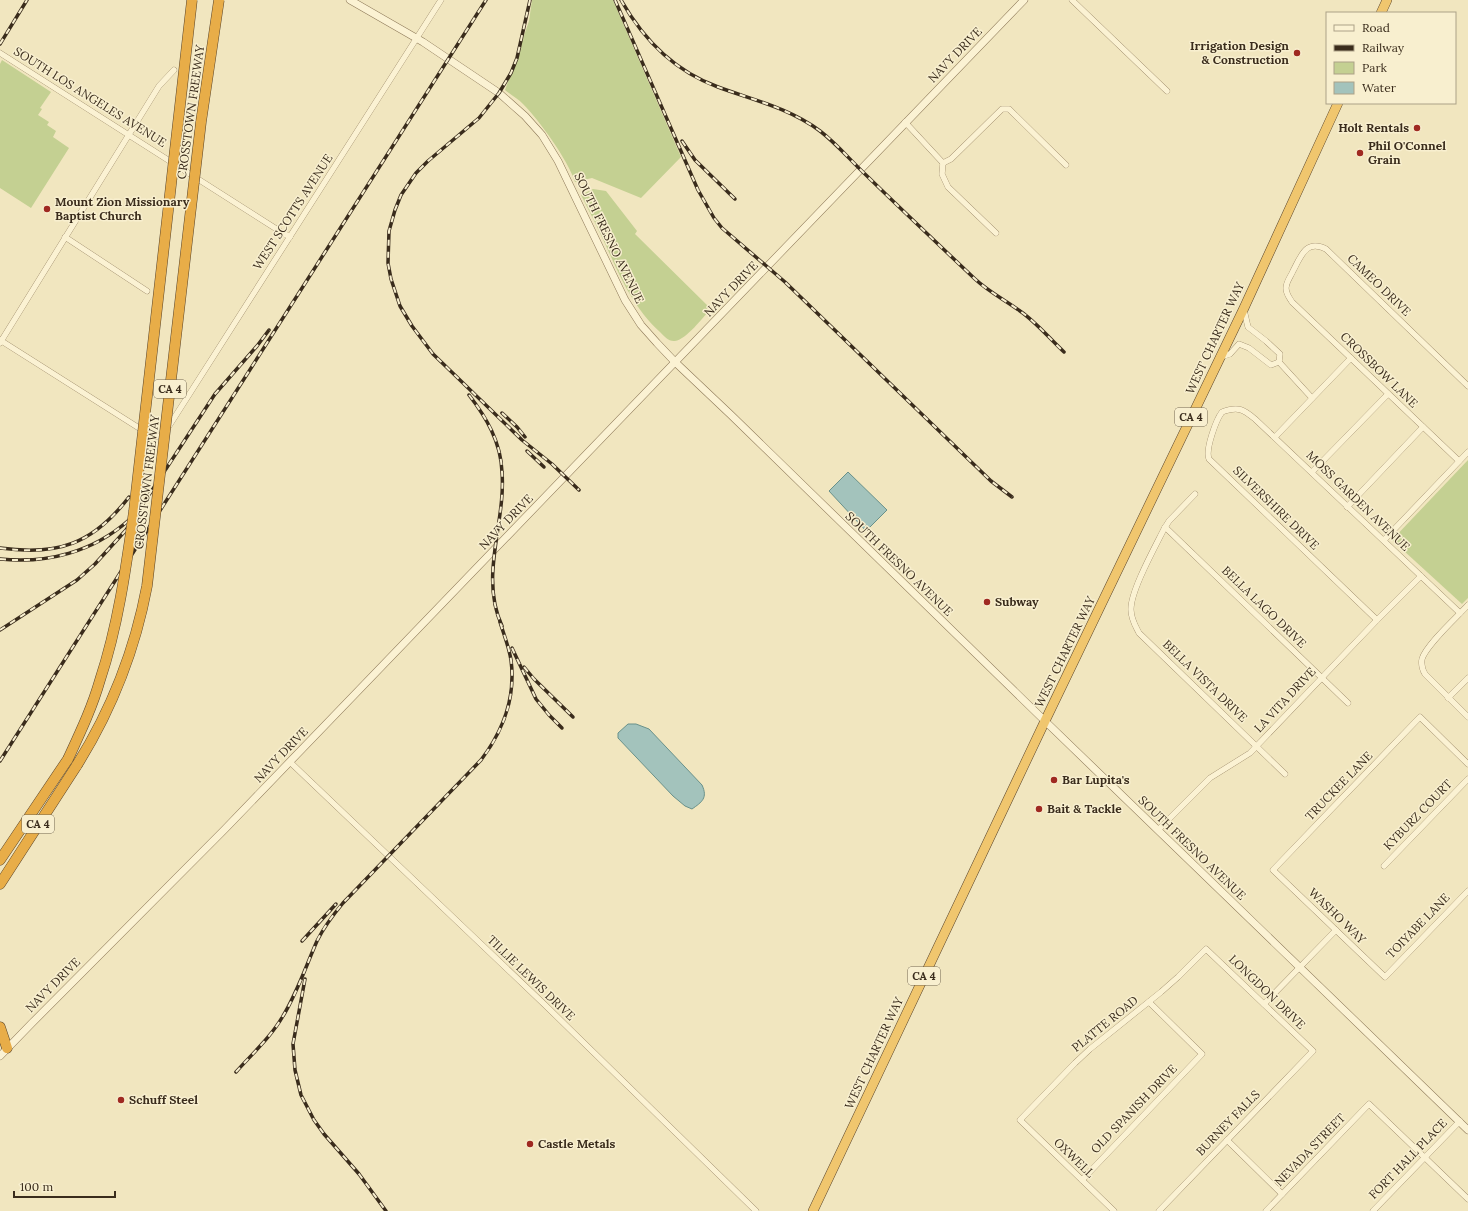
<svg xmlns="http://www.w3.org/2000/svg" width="1468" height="1211" font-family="Lora,serif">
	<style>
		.green { fill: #c4d092 }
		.water { fill: #a3c3bc; stroke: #69918a }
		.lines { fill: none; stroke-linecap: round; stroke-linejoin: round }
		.minor-casing { stroke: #8b7656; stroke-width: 6 }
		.tertiary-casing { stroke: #8b7656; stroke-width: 8 }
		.trunk-casing { stroke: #59442b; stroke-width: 10 }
		.motorway-casing { stroke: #59442b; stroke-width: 11 }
		.minor { stroke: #fbf2d3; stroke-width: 5.5 }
		.tertiary { stroke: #fbf2d3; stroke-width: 7 }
		.trunk { stroke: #f0c66e; stroke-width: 9 }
		.motorway { stroke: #e8ad48; stroke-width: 10 }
		.rail-casing { stroke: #3a2c1c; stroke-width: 3.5 }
		.rail { stroke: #f8efcf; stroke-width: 2; stroke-dasharray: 6; stroke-linecap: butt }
		.motorway-bridge-casing { stroke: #59442b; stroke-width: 11; stroke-linecap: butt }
		.motorway-bridge { stroke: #e8ad48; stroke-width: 10 }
		.poi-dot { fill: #9f2921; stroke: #f8efcf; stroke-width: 1.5 }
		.labels { text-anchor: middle; stroke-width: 3; stroke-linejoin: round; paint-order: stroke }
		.shield { fill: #f8efcf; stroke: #736652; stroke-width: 1 }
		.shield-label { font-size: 11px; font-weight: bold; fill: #3a2c1c }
		.poi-label { font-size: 12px; font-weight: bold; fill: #3a2c1c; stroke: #f8efcf; text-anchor: start }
		.street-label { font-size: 12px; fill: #3a2c1c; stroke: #f8efcf }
	</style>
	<rect width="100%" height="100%" fill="#f1e6bf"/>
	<g class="green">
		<path d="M532 0H613L681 157 641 198 592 178 575 182C568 160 539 120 523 104 518 99 511 95 505 90L529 21Z"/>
		<path d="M2 60 51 92 40 108 42 109 38 115 49 122 47 125 56 131 53 137 69 148 31 208 0 188V64Z"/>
		<path d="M593 189 606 191 637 231 635 234 711 309C702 318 687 339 675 341 669 342 664 336 660 332 634 308 621 279 607 248 599 230 590 213 581 195Z"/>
		<path d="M1468 460V598L1462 604 1392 540Z"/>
	</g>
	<g class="water">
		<path d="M848 472 887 510 866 531 829 491Z"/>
		<path d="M628 724H636L649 729 702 785C708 798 702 802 692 809L685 806 673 796 618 738V733Z"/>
	</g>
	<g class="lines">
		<g class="minor-casing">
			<g id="minor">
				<path d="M1072 0 1167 91"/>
				<path d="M0 53 278 230 290 237"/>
				<path d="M905 122 943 163"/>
				<path d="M943 163 951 159 1002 109H1009L1066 165"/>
				<path d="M943 163 942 174 948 187 996 233"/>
				<path d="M65 237 147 291"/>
				<path d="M1244 310 1248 327 1266 341 1280 354 1279 362"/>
				<path d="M0 340 150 435C160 439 164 434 169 426L441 0"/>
				<path d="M0 343 159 86 174 70"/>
				<path d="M1220 357 1230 354 1239 344 1249 348 1271 365 1279 362"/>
				<path d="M1279 362 1312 398"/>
				<path d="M1275 437 1351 358"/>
				<path d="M1459 461 1292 302C1289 297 1286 294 1286 288 1286 282 1291 276 1293 271 1301 256 1306 239 1326 249L1468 386"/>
				<path d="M1312 472 1388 394"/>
				<path d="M1195 494 1169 521 1164 529C1155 547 1130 592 1131 610 1131 619 1135 625 1139 633L1285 774"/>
				<path d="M1347 507 1423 427"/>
				<path d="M1165 527 1348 703"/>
				<path d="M1384 540 1468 452"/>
				<path d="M1468 605C1457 617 1426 645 1422 659 1421 665 1422 669 1425 674L1468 717"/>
				<path d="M1377 620 1209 459C1205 450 1216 420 1222 412 1238 406 1243 409 1255 419L1460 613"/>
				<path d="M1448 698 1468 678"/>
				<path d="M290 762 544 1004 756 1211"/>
				<path d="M1468 764 1420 717 1273 870 1385 977 1468 891"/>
				<path d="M1158 830 1210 778 1250 753 1377 620 1421 576"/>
				<path d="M1384 866 1468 779"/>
				<path d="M1264 1004 1336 930"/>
				<path d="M1227 1140 1282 1194"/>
				<path d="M1082 1180 1202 1054 1149 1002"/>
				<path d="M1114 1211 1020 1120 1075 1063 1090 1049 1161 992 1178 977 1206 949 1313 1051 1159 1211"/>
				<path d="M1266 1211 1369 1104 1468 1199"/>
				<path d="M1373 1211 1460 1121"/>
			</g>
		</g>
		<g class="tertiary-casing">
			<g id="tertiary">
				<path d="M350 0 423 42 499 93 525 116 542 135 558 161 625 300 641 325 657 343 675 362 731 415 1045 721 1468 1130"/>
				<path d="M0 1056 31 1024 225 829 1024 0"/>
			</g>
		</g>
		<g class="trunk-casing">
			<g id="trunk">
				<path d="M1381 13 1387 0"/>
				<path d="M813 1211 1045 721 1244 308 1338 103"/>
			</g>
		</g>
		<g class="motorway-casing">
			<g id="motorway">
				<path d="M0 860 68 759"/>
				<path d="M0 884 77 765"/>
				<path d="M0 1027 7 1048"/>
			</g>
		</g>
		<use href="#minor" class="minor"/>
		<use href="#tertiary" class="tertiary"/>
		<use href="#trunk" class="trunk"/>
		<use href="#motorway" class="motorway"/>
		<g class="rail-casing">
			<g id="rail">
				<path d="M530 0 517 58 511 73 499 93 479 118 428 161 416 173 401 195 395 210 389 231 388 263 391 279 400 306 412 326 433 354 522 440 552 464 579 490"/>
				<path d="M615 0 698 190 714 218 722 228 785 282 991 481 1012 497"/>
				<path d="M621 0C643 39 674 71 718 87 753 100 789 108 820 131 837 144 850 160 866 175 902 210 939 245 975 279 989 292 1005 300 1020 311 1036 322 1050 339 1064 352"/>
				<path d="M0 44 27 0"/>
				<path d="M682 141 695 160 735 199"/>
				<path d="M469 395C486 417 501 442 502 472 506 523 479 576 502 626"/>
				<path d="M502 413 517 427 525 437"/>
				<path d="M527 451 544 467"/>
				<path d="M0 548C58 556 93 544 129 497"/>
				<path d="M0 559C47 564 93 552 129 520"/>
				<path d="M0 630 77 580 95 564 126 530 215 394 257 346 269 330"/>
				<path d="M512 648 536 699 549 715 562 728"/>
				<path d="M524 667 534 679 573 717"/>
				<path d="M0 761 486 0"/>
				<path d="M302 941 336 904"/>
				<path d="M305 979 293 1044 295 1070 301 1095 314 1120 324 1134 359 1174 386 1211"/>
				<path d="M236 1072C252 1054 271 1037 283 1016 297 993 306 966 317 941 324 927 333 915 343 903L481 760C503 731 516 698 511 660 509 647 504 635 500 622"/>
			</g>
		</g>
		<use href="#rail" class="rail"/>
		<g class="motorway-bridge-casing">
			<g id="motorway-bridge">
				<path d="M68 759C80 733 92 708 100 680 118 626 126 568 134 511L192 0"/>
				<path d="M77 765C112 709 135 650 147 586L201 122 219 0"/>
			</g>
		</g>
		<use href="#motorway-bridge" class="motorway-bridge"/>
	</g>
	<g class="poi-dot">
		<circle cx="1297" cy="53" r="4"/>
		<circle cx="1417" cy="128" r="4"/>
		<circle cx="1360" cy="153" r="4"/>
		<circle cx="47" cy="209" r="4"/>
		<circle cx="987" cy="602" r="4"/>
		<circle cx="1054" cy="780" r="4"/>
		<circle cx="1039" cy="809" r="4"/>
		<circle cx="121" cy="1100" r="4"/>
		<circle cx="530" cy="1144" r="4"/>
	</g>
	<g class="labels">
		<g class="shield">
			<rect x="154" y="380" width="32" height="18" rx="3"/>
			<rect x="1175" y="408" width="32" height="18" rx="3"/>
			<rect x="22" y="815" width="32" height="18" rx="3"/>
			<rect x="908" y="967" width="32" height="18" rx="3"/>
		</g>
		<g class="shield-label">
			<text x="170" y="393">CA 4</text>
			<text x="1191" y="421">CA 4</text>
			<text x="38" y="828">CA 4</text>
			<text x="924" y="980">CA 4</text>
		</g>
		<g class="poi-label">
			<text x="1289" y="50" text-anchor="end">Irrigation Design<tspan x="1289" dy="14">&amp; Construction</tspan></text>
			<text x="1409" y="132" text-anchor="end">Holt Rentals</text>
			<text x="1368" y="150">Phil O'Connel<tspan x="1368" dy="14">Grain</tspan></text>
			<text x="55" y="206">Mount Zion Missionary<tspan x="55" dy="14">Baptist Church</tspan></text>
			<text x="995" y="606">Subway</text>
			<text x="1062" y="784">Bar Lupita's</text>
			<text x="1047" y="813">Bait &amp; Tackle</text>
			<text x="129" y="1104">Schuff Steel</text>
			<text x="538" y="1148">Castle Metals</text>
		</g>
		<g class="street-label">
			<text transform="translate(955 55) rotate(-46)" y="4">NAVY DRIVE</text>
			<text transform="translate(90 97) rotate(32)" y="4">SOUTH LOS ANGELES AVENUE</text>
			<text transform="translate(191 112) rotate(-82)" y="4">CROSSTOWN FREEWAY</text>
			<text transform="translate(293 212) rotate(-57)" y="4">WEST SCOTTS AVENUE</text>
			<text transform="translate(609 238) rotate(64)" y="4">SOUTH FRESNO AVENUE</text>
			<text transform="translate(1379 285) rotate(44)" y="4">CAMEO DRIVE</text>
			<text transform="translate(731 289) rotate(-46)" y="4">NAVY DRIVE</text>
			<text transform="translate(1215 338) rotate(-65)" y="4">WEST CHARTER WAY</text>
			<text transform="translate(1379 370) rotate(44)" y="4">CROSSBOW LANE</text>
			<text transform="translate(147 482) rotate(-83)" y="4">CROSSTOWN FREEWAY</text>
			<text transform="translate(1358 501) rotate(44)" y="4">MOSS GARDEN AVENUE</text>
			<text transform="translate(1276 508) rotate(44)" y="4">SILVERSHIRE DRIVE</text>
			<text transform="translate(506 522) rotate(-46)" y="4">NAVY DRIVE</text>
			<text transform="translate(899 564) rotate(44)" y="4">SOUTH FRESNO AVENUE</text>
			<text transform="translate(1264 607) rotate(44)" y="4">BELLA LAGO DRIVE</text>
			<text transform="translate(1065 652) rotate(-64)" y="4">WEST CHARTER WAY</text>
			<text transform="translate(1205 681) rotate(44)" y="4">BELLA VISTA DRIVE</text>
			<text transform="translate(1285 700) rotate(-47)" y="4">LA VITA DRIVE</text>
			<text transform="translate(281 755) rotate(-46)" y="4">NAVY DRIVE</text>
			<text transform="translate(1339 786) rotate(-46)" y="4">TRUCKEE LANE</text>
			<text transform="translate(1418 815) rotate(-46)" y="4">KYBURZ COURT</text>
			<text transform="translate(1192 848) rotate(44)" y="4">SOUTH FRESNO AVENUE</text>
			<text transform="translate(1337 916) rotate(44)" y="4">WASHO WAY</text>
			<text transform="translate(1418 926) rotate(-46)" y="4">TOIYABE LANE</text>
			<text transform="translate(531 978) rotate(44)" y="4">TILLIE LEWIS DRIVE</text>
			<text transform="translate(53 985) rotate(-45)" y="4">NAVY DRIVE</text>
			<text transform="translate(1267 992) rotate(44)" y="4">LONGDON DRIVE</text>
			<text transform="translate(1105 1024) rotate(-39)" y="4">PLATTE ROAD</text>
			<text transform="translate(874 1053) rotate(-65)" y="4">WEST CHARTER WAY</text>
			<text transform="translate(1134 1109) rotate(-46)" y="4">OLD SPANISH DRIVE</text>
			<text transform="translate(1228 1123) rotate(-46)" y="4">BURNEY FALLS</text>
			<text transform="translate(1310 1150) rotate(-46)" y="4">NEVADA STREET</text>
			<text transform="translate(1074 1158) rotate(44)" y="4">OXWELL</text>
			<text transform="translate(1408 1159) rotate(-46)" y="4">FORT HALL PLACE</text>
		</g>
	</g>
	<rect x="1326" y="12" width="130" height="92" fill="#f8efcf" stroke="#aca187"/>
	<rect x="1334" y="25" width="20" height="6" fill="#fbf2d3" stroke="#aca187"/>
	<text x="1362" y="32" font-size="12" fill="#3a2c1c">Road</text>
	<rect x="1334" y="45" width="20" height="6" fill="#3a2c1c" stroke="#aca187"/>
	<text x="1362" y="52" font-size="12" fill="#3a2c1c">Railway</text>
	<rect x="1334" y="62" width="20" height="12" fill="#c4d092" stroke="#aca187"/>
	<text x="1362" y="72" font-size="12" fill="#3a2c1c">Park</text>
	<rect x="1334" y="82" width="20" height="12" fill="#a3c3bc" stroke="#aca187"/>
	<text x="1362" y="92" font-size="12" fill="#3a2c1c">Water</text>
	<path d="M14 1191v6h101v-6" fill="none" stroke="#3a2c1c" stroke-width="2"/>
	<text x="20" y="1191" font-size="12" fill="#3a2c1c" stroke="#f8efcf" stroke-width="3" paint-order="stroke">100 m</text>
</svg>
